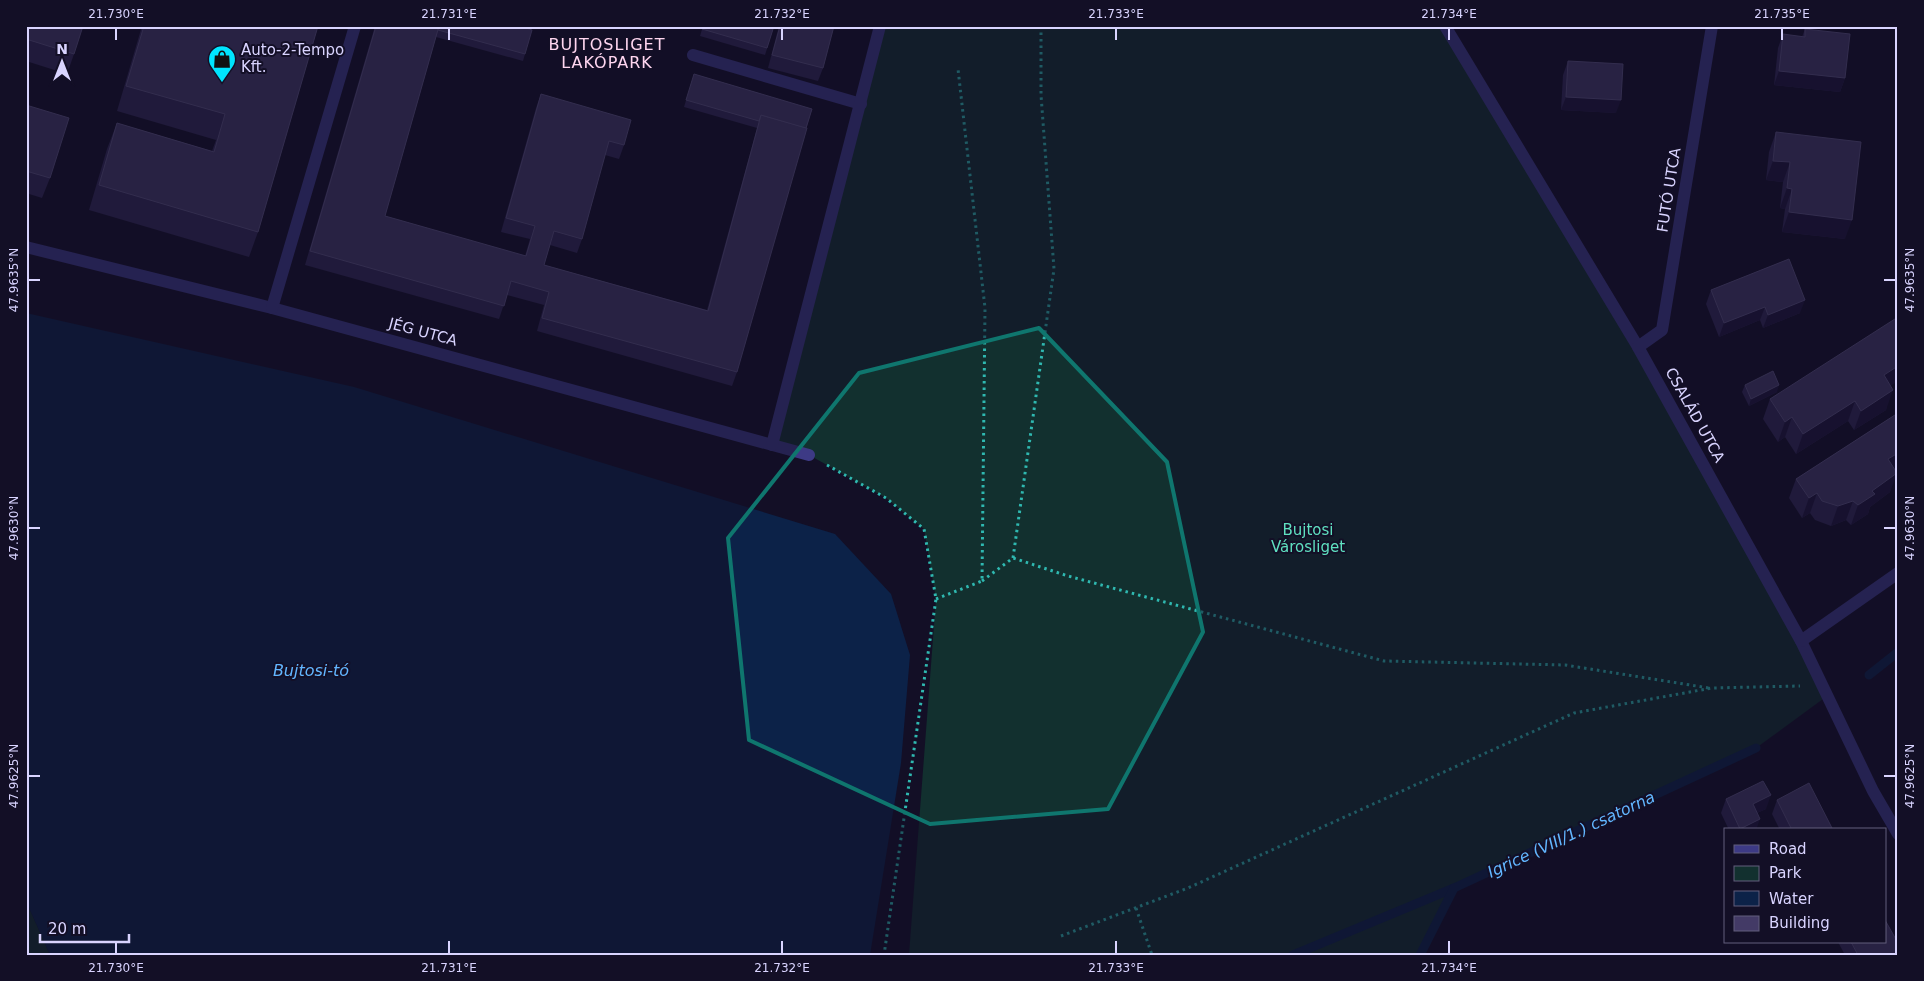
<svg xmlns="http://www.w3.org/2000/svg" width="1924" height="981" font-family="'DejaVu Sans',sans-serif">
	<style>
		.green { fill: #12302f }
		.water { fill: #0c2248 }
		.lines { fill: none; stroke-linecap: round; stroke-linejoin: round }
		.stream { stroke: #0c2248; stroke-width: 9 }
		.path { stroke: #2fb8b0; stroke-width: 3; stroke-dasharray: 2.5 4; stroke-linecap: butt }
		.minor { stroke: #3d3a85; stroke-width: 12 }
		.wall { fill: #312854 }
		.shaded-wall { fill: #1d163a }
		.building { fill: #433a66; stroke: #5a527e }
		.marked { fill: none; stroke: #0f766e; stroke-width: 4; stroke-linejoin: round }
		.ticks { fill: none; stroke: #d9d4ff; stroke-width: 2 }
		.labels { text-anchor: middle; stroke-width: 4; stroke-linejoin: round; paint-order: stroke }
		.poi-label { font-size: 15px; fill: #d9d4ff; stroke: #130f26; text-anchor: start }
		.street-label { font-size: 15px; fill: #d9d4ff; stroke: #130f26 }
		.park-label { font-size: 15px; fill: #5fe0c0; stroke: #130f26 }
		.neighbourhood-label { font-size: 16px; letter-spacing: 1px; fill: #ffd6f0; stroke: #130f26 }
		.water-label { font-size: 16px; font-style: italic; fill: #62b6ff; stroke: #130f26 }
		.neatline { fill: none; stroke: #d9d4ff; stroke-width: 2 }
		.ticks-label { font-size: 12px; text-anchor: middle; fill: #d9d4ff }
	</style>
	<rect width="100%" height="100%" fill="#130f26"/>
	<g class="green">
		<path d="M880 26H1442L1728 509 1827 696 1756 748 1454 888 1420 955H909L936 599 924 529 886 498 809 455 772 445Z"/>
		<path d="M26 901 50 955H26Z"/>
	</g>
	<path class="water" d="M26 313 354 387 835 534 891 594 910 655 901 763 870 955H50L26 901Z"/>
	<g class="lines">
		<g class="stream">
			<path d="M1869 675 1898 652"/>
			<path d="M1293 955 1454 888"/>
			<path d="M1420 955 1454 888 1756 748"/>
		</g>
		<g class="path">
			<path d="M827 465 886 498 924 529 936 599 884 955"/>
			<path d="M1013 558 1054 269 1041 95V26"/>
			<path d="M982 581 1013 558 1068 576 1384 661 1565 665 1709 688"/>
			<path d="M936 599 982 581 985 308 958 69"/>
			<path d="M1136 908 1152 955"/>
			<path d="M1061 936 1188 888 1574 713 1712 688 1800 686"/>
		</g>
		<g class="minor">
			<path d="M1445 26 1638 347 1801 641 1873 791 1898 834"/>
			<path d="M693 55 861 104"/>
			<path d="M26 247 272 308 809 455"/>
			<path d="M272 308 355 26"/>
			<path d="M1638 347 1662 330 1712 26"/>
			<path d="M772 445 880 26"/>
			<path d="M1801 641 1898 573"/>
		</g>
	</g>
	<g class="wall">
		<path d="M26 26 74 54 67 74 26 61Z"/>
		<path d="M142 26H318L258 232 249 257 89 210 107 149 117 123 212 151 216 140 117 111Z"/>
		<path d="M375 26H520L525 54 523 61 436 37 385 216 525 256 530 239 501 232 536 108 541 94 624 145 619 159 605 155 582 239 577 253 550 245 544 265 707 310 757 128 684 107 694 74 812 109 737 372 732 386 537 331 544 305 507 295 499 319 305 265Z"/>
		<path d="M703 26H774L765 55 700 36Z"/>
		<path d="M779 26H834L823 68 818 81 768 68Z"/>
		<path d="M1805 29 1845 78 1840 92 1774 85 1778 48 1783 34 1802 37Z"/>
		<path d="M1568 61 1616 113 1561 110 1563 75Z"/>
		<path d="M26 105 50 178 42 198 26 193Z"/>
		<path d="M1776 132 1845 239 1782 232 1785 209 1780 208 1783 182 1766 180 1769 152Z"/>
		<path d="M1711 290 1800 313 1763 328 1760 320 1719 337 1706 304Z"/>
		<path d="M1745 385 1777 392 1749 406 1742 392Z"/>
		<path d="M1891 386 1886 410 1854 430 1848 421 1796 454 1785 437 1778 442 1763 419 1770 399Z"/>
		<path d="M1898 413V467L1895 469 1890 492 1870 507 1868 514 1851 525 1846 520 1831 526 1815 520 1810 513 1802 518 1789 498 1796 479Z"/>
		<path d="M1726 799 1766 809 1757 813 1756 830H1729L1721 813Z"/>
		<path d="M1777 800 1833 830H1780L1772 814Z"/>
		<path d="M1838 942H1885L1898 955H1845Z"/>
	</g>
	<g class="shaded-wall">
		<path d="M1779 71 1845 78 1840 92 1774 85Z"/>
		<path d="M1566 97 1621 100 1616 113 1561 110Z"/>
		<path d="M1773 161 1790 162 1783 182 1766 180Z"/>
		<path d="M1787 188 1792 189 1785 209 1780 208Z"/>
		<path d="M1789 212 1852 220 1845 239 1782 232Z"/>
		<path d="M1805 300 1800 313 1763 328 1768 315Z"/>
		<path d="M1765 307 1760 320 1719 337 1724 323Z"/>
		<path d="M1898 366V381L1877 395 1884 375Z"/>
		<path d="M1779 385 1777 392 1749 406 1751 399Z"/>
		<path d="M1893 390 1886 410 1854 430 1861 411Z"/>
		<path d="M1855 401 1848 421 1796 454 1803 434Z"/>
		<path d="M1792 417 1785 437 1778 442 1785 422Z"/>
		<path d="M1898 453V467L1881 479 1888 459Z"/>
		<path d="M1897 473 1890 492 1870 507 1868 514 1851 525 1858 505 1872 491Z"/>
		<path d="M1817 493 1810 513 1802 518 1809 498Z"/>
		<path d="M1853 501 1846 520 1831 526 1838 506Z"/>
		<path d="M1771 795 1766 809 1748 817 1753 804Z"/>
		<path d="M1760 819 1756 830H1740V829Z"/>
	</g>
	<g class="building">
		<path d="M26 26H83L74 54 26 39Z"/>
		<path d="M144 26H318L258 232 99 185 117 123 214 152 225 114 126 86Z"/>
		<path d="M376 26H439L385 216 526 256 535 226 506 218 541 94 631 120 624 145 609 141 582 239 554 231 544 265 708 311 761 115 807 128 737 372 542 318 549 292 511 281 504 306 310 251Z"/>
		<path d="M439 26H520L532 30 525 54 438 30Z"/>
		<path d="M703 26H774L767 48 702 29Z"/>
		<path d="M780 26H834L823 68 772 55Z"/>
		<path d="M1805 29 1850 34 1845 78 1779 71 1783 34 1805 37Z"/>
		<path d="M1568 61 1623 64 1621 100 1566 97Z"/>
		<path d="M694 74 812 109 806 128 761 115 759 121 686 100Z"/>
		<path d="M26 105 69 118 50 178 26 171Z"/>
		<path d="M1776 132 1861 142 1852 220 1789 212 1792 189 1787 188 1790 162 1773 161Z"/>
		<path d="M1789 259 1805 300 1768 315 1765 307 1724 323 1711 290Z"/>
		<path d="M1898 317V366L1884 375 1893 390 1861 411 1855 401 1803 434 1792 417 1785 422 1770 399Z"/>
		<path d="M1773 371 1779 385 1751 399 1745 385Z"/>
		<path d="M1898 413V453L1888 459 1897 473 1872 491 1875 494 1858 505 1853 501 1838 506 1822 501 1817 493 1809 498 1796 479Z"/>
		<path d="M1763 781 1771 795 1753 804 1760 819 1740 829 1726 799Z"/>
		<path d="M1809 783 1833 830H1792L1777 800Z"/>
		<path d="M1885 920 1898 943V955H1858L1851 942H1885Z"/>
	</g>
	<path d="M0 0H1924V981H0ZM1039 328 1167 462 1203 632 1108 809 930 824 749 740 728 538 859 373Z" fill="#130f26" fill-opacity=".55" fill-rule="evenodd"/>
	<path class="marked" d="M1039 328 1167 462 1203 632 1108 809 930 824 749 740 728 538 859 373Z"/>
	<path class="ticks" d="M116 28V40M449 28V40M782 28V40M1116 28V40M1449 28V40M1782 28V40M28 280H40M1884 280H1896M28 528H40M1884 528H1896M28 776H40M1884 776H1896M116 941V954M449 941V954M782 941V954M1116 941V954M1449 941V954"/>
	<defs>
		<g id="shop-pin" transform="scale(1.4375)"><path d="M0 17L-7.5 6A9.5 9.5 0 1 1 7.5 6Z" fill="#00e5ff" stroke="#130f26"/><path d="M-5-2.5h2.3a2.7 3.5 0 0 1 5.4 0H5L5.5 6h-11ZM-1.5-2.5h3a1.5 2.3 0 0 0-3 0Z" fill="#111"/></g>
	</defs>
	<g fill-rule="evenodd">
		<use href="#shop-pin" x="222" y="59"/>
	</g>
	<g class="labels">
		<g class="poi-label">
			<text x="241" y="55">Auto-2-Tempo<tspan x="241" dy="17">Kft.</tspan></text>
		</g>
		<g class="street-label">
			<text transform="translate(1669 190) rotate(-81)" y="5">FUTÓ UTCA</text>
			<text transform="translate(423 332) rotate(15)" y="5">JÉG UTCA</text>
			<text transform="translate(1695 415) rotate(61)" y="5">CSALÁD UTCA</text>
		</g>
		<g class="park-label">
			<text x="1308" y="535">Bujtosi<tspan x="1308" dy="17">Városliget</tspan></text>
		</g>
		<g class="neighbourhood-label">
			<text x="607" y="50">BUJTOSLIGET<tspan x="607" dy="18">LAKÓPARK</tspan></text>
		</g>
		<g class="water-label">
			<text x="311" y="676">Bujtosi-tó</text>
			<text transform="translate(1571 834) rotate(-25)" y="6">Igrice (VIII/1.) csatorna</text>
		</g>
	</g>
	<rect width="1924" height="981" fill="none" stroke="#130f26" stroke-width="55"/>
	<rect x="1724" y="828" width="162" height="115" fill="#130f26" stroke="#625e7d"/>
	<rect x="1734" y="845" width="25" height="8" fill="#3d3a85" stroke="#625e7d"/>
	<text x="1769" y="854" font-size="15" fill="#d9d4ff">Road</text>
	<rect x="1734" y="866" width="25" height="15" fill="#12302f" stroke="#625e7d"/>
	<text x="1769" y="878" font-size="15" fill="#d9d4ff">Park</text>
	<rect x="1734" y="891" width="25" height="15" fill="#0c2248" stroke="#625e7d"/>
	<text x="1769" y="904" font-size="15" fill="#d9d4ff">Water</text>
	<rect x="1734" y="916" width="25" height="15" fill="#433a66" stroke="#625e7d"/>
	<text x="1769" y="928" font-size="15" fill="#d9d4ff">Building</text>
	<g transform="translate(62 62)" stroke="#130f26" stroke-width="4" paint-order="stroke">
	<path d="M0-4L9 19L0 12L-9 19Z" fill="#d9d4ff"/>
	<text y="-8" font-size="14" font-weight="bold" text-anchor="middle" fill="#d9d4ff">N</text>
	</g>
	<path d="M40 934v8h89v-8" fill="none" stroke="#d9d4ff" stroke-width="2.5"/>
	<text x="48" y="934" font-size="15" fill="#d9d4ff" stroke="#130f26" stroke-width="4" paint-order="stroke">20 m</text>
	<rect x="28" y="28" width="1868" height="926" class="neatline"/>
	<g class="ticks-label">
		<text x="116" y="18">21.730°E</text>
		<text x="449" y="18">21.731°E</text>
		<text x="782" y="18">21.732°E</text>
		<text x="1116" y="18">21.733°E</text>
		<text x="1449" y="18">21.734°E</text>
		<text x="1782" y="18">21.735°E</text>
		<text transform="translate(14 280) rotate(-90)" y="4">47.9635°N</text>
		<text transform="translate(1910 280) rotate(-90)" y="4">47.9635°N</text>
		<text transform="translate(14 528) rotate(-90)" y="4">47.9630°N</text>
		<text transform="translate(1910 528) rotate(-90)" y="4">47.9630°N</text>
		<text transform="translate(14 776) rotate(-90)" y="4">47.9625°N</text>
		<text transform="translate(1910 776) rotate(-90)" y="4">47.9625°N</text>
		<text x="116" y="972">21.730°E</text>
		<text x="449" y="972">21.731°E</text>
		<text x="782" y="972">21.732°E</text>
		<text x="1116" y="972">21.733°E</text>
		<text x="1449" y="972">21.734°E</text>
	</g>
</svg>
